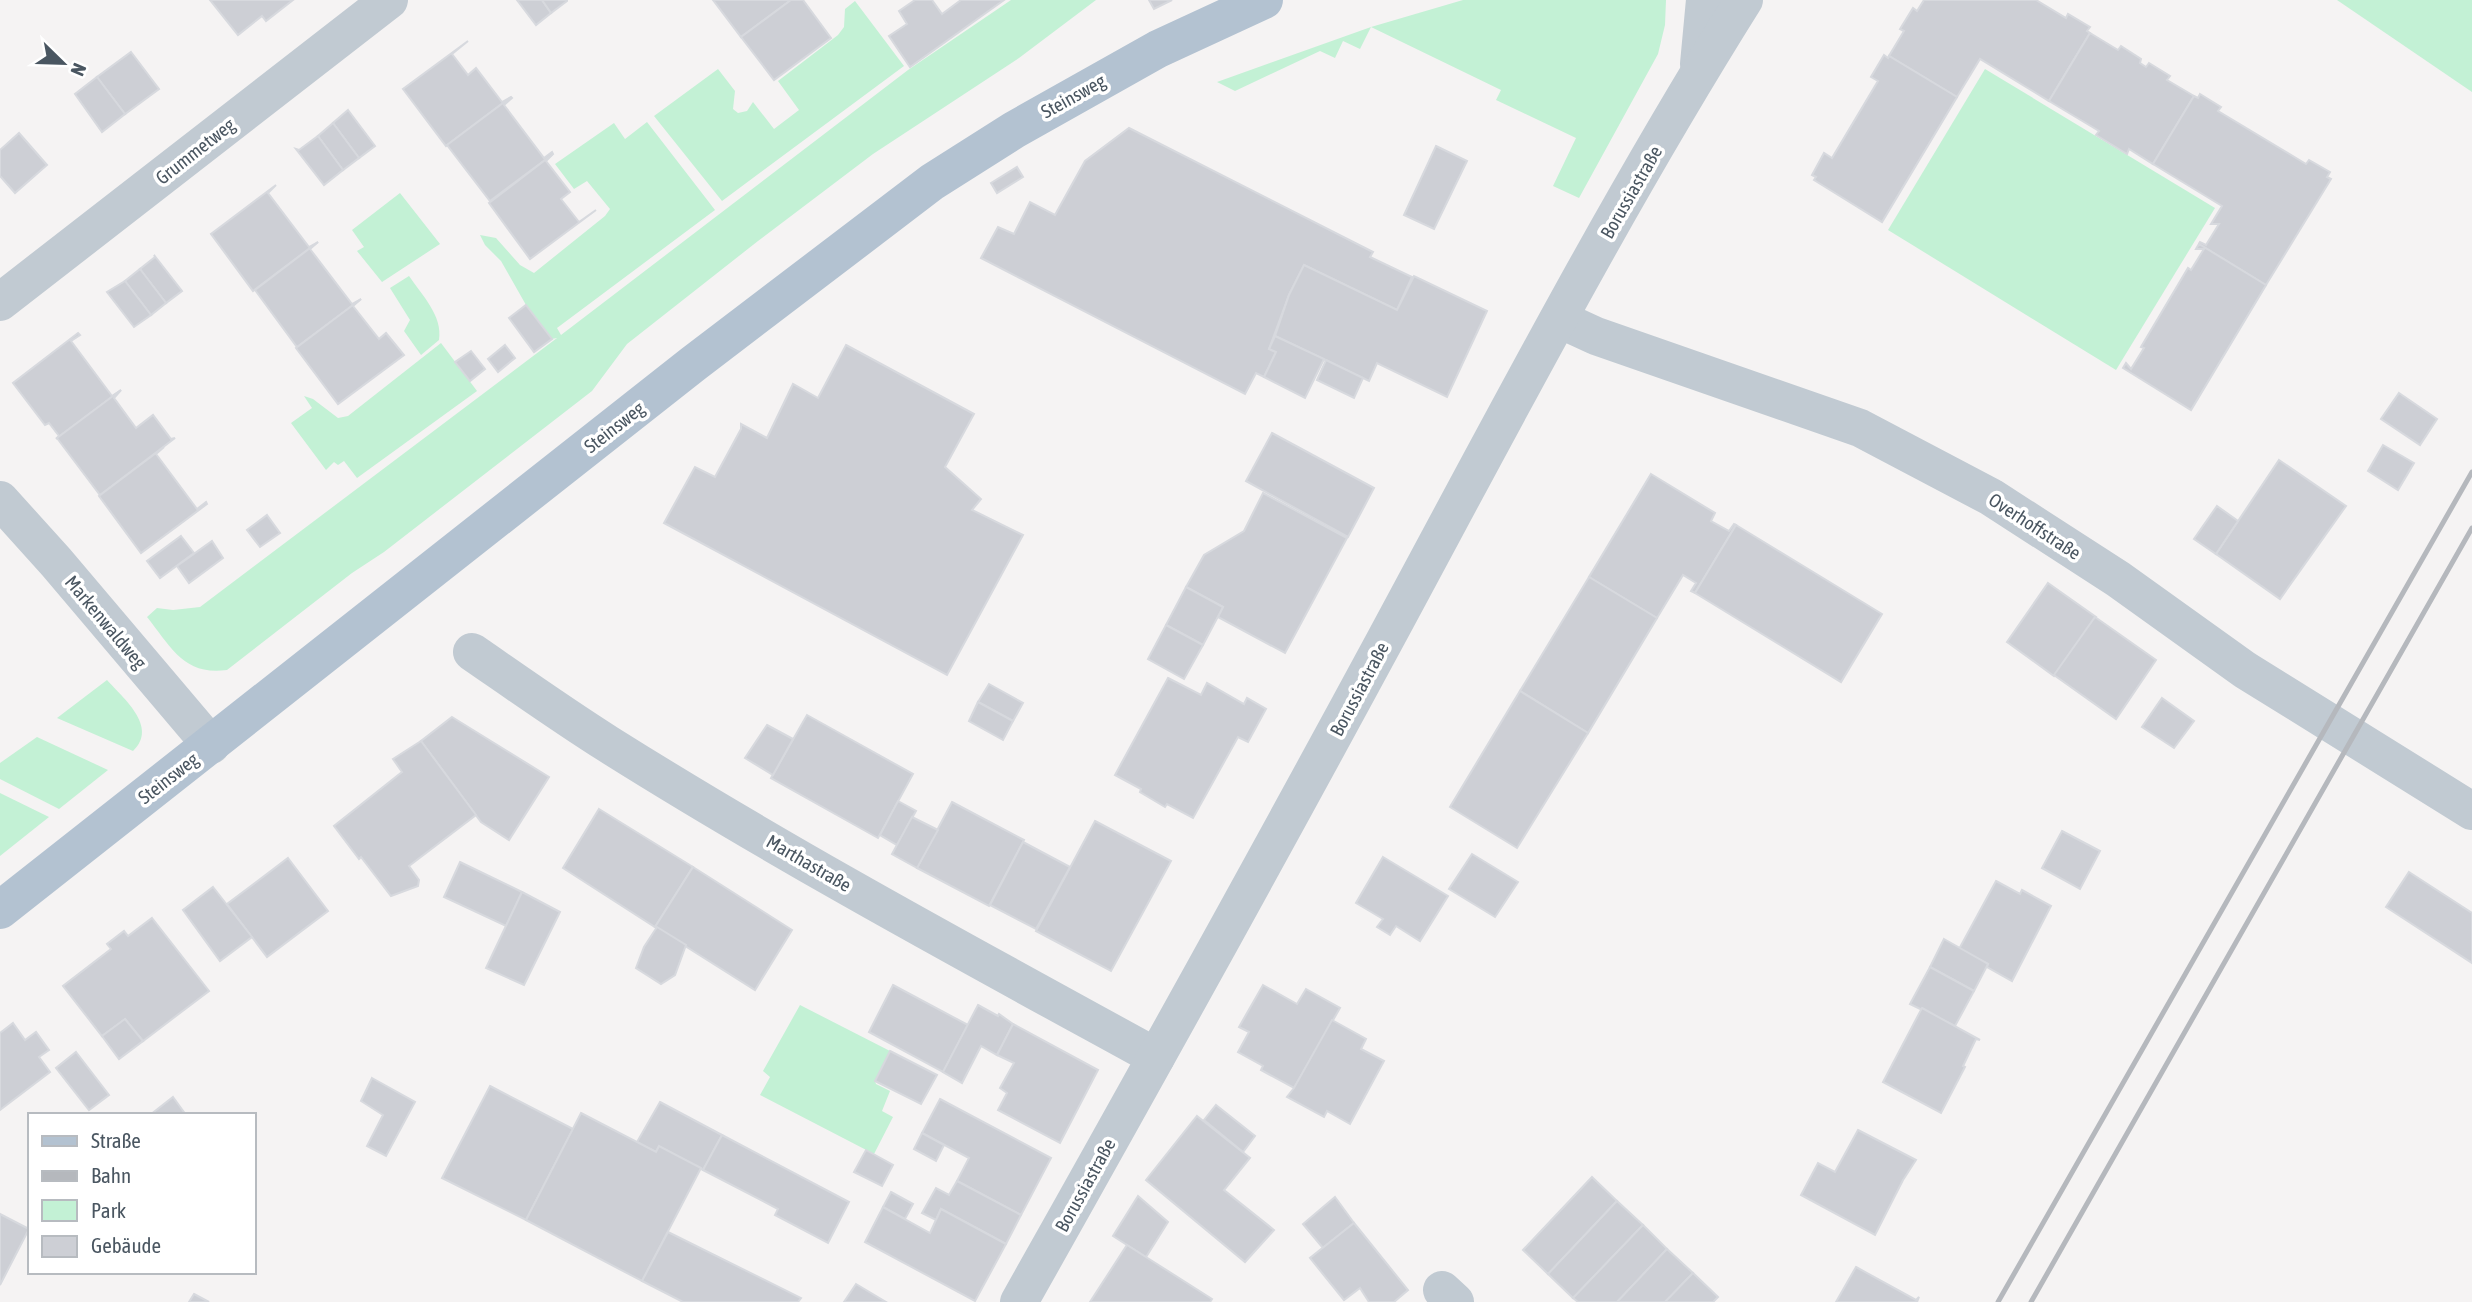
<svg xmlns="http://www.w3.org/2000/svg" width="2472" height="1302" font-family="'Asap Condensed',sans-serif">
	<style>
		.green { fill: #c3f1d5 }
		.building { fill: #cdcfd5; stroke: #d7d9de; stroke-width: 2 }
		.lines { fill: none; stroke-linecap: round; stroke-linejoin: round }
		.minor { stroke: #c1cad2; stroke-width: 38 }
		.major { stroke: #b3c2d1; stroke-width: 38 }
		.rail { stroke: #b5b8bd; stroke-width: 5 }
		.labels { text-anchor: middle; stroke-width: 7; stroke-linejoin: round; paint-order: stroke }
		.street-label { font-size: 19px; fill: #4a5661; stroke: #fff }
	</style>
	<rect width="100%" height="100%" fill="#f5f3f3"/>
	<g class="green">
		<path d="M1011 0H1096L1019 58 873 154 758 241 627 344 592 391 384 552 352 573 227 670C184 676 171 647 147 617L157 608 173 610 200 607 557 338 552 339 526 305 501 261 485 245 480 235 496 238 520 265 534 273 605 216 610 209 587 181 574 189 555 164 614 123 625 139 647 122 715 210 557 328 561 335 908 70Z"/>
		<path d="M1463 0H1666L1665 25 1658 54 1579 198 1553 186 1576 138 1496 100 1501 90 1371 27 1360 49 1343 41 1335 58 1320 51 1235 91 1217 82 1371 27Z"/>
		<path d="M2337 0H2472V92Z"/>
		<path d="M855 1 904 66 722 201 654 116 718 69 735 91 733 109 738 113 747 111 753 102 774 129 799 110 778 81 838 35 844 27 845 9Z"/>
		<path d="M1985 69 2215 208 2116 370 1888 230Z"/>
		<path d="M400 193 440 244 382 282 357 251 364 247 352 230Z"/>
		<path d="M409 276C422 295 443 316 439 340L421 355 404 331 410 320 390 288Z"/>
		<path d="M441 343 477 391 357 478 344 461 338 465 334 462 326 470 291 423 312 408 304 396 313 399 338 418 348 416Z"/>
		<path d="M107 680C123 698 159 727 133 751L57 718Z"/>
		<path d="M37 737 108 770 59 809 0 779V763Z"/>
		<path d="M0 793 49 817 0 856Z"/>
		<path d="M800 1005 890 1051 875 1081 876 1084 890 1091 882 1111 893 1117 874 1154 760 1095 770 1077 763 1071Z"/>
	</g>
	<g class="building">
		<path d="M210 0H293L266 21 262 16 238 35Z"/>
		<path d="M517 0H542L551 13 536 25Z"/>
		<path d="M542 0H567V1L551 13Z"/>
		<path d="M713 0H791L741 37Z"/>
		<path d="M791 0H803L831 38 774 80 741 37Z"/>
		<path d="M915 0H932L942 14 961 0H1004L910 67 889 36 907 24 899 11Z"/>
		<path d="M1149 0H1172L1154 9Z"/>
		<path d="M1924 0H2036L2066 18 2068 14 2090 27 2087 31 2090 33 2049 101 1980 59 1957 97 1889 56 1904 31 1900 29 1913 8 1917 11Z"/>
		<path d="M2090 33 2118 50 2121 46 2141 59 2140 63 2146 67 2149 63 2170 76 2167 80 2194 96 2153 164 2129 149 2127 154 2096 135 2099 131 2049 101Z"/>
		<path d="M468 41 452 54 468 75 476 68 502 102 511 97 446 146 403 89Z"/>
		<path d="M131 52 159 89 125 114 97 77Z"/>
		<path d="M1884 55 1888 58 1889 56 1957 97 1882 222 1814 180 1816 177 1812 175 1824 153 1832 158 1878 81 1871 77Z"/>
		<path d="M97 77 125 114 102 132 75 94Z"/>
		<path d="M2200 94 2221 107 2218 111 2306 164 2309 160 2330 172 2327 177 2331 179 2266 285 2199 244 2200 242 2206 245 2219 224H2211L2222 206 2153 164 2194 96 2198 98Z"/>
		<path d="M511 97 512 98 504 105 544 158 552 152 553 154 490 201 447 145Z"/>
		<path d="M348 110 375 146 359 158 333 123Z"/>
		<path d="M333 123 359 158 343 170 318 136Z"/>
		<path d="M1129 128 1373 252 1370 257 1412 277 1397 310 1304 265 1289 295 1269 349 1276 352 1264 377 1256 373 1245 394 981 258 998 227 1014 234 1030 202 1055 215 1085 161Z"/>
		<path d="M19 133 47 165 15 193 0 176V150Z"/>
		<path d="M318 136 343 170 324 185 296 149 299 150Z"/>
		<path d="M1436 146 1467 161 1434 229 1404 215Z"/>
		<path d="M553 154 546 161 570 192 561 199 579 222 596 210 530 259 489 203Z"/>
		<path d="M1017 167 1023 177 997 193 991 183Z"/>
		<path d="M276 185 268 193 309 247 318 242 253 291 211 234Z"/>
		<path d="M318 242 310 249 352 304 361 299 297 347 255 290Z"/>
		<path d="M2199 244 2266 285 2191 410 2123 368 2126 363 2131 369 2144 348 2141 347 2188 268 2191 270 2204 249H2196Z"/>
		<path d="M154 255 182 291 166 303 140 269 155 257Z"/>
		<path d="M1304 265 1397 310 1414 276 1487 311 1447 397 1377 363 1369 381 1275 336 1289 295Z"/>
		<path d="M140 269 166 303 151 315 125 281Z"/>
		<path d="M125 281 151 315 134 327 107 292Z"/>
		<path d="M361 299 353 306 379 339 386 333 404 355 338 404 296 348Z"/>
		<path d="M526 305 552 339 534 352 509 318Z"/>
		<path d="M78 333 80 335 71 341 112 396 121 390 56 439 59 436 49 423 45 425 13 383Z"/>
		<path d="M1275 336 1324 359 1305 398 1264 377 1276 352 1269 349Z"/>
		<path d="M505 345 515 358 498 372 488 359Z"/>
		<path d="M846 345 974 414 945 467 981 499 972 510 1023 535 947 675 664 523 695 467 715 477 741 429V424L767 438 793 384 818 398Z"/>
		<path d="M471 351 485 369 470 381 455 362Z"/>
		<path d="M1326 360 1363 378 1354 398 1317 380Z"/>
		<path d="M121 390 114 398 136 428 153 415 171 439 175 438 100 495 57 438Z"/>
		<path d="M2399 393 2437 419 2420 445 2381 419Z"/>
		<path d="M1272 433 1374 488 1348 537 1246 481Z"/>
		<path d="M2383 445 2414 463 2398 490 2368 471Z"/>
		<path d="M164 447 156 454 197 509 206 502 207 504 141 553 99 496Z"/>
		<path d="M2279 460 2346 506 2280 599 2216 554Z"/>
		<path d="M1651 474 1715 513 1711 521 1729 531 1734 524 1736 525 1695 593 1691 591 1696 583 1683 575 1657 618 1589 577Z"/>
		<path d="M1263 493 1347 538 1285 653 1218 617 1223 607 1186 587 1204 555 1244 531Z"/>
		<path d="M2217 506 2238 521 2216 554 2194 539Z"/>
		<path d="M267 515 280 533 260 547 247 530Z"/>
		<path d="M1736 525 1882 614 1841 682 1695 593Z"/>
		<path d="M181 536 194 553 160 578 147 561Z"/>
		<path d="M212 541 223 558 189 583 177 566Z"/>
		<path d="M1589 577 1657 618 1588 733 1520 691Z"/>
		<path d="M2048 583 2096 617 2054 676 2007 642Z"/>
		<path d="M1186 587 1223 607 1203 645 1166 625Z"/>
		<path d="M2095 617 2156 660 2116 719 2054 675Z"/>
		<path d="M1166 625 1203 645 1184 679 1148 659Z"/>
		<path d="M1168 678 1201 695 1207 683 1244 704 1247 698 1266 709 1248 742 1238 737 1193 818 1167 804 1165 807 1140 792 1141 789 1115 775Z"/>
		<path d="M989 684 1023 703 1013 721 978 702Z"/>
		<path d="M1520 691 1588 733 1517 848 1450 807Z"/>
		<path d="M2162 698 2194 721 2174 748 2142 727Z"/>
		<path d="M978 702 1013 721 1003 740 969 721Z"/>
		<path d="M807 715 913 774 878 838 771 778Z"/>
		<path d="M452 717 549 777 509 840 481 822 421 741Z"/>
		<path d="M767 725 793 739 773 775 745 758Z"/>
		<path d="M421 741 476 815 409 866 419 880 418 886 391 896 361 857 359 859 334 826 402 772 393 759Z"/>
		<path d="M898 801 916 811 897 845 880 835Z"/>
		<path d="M952 802 1024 840 989 906 917 868Z"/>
		<path d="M599 809 693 867 655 927 563 868Z"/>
		<path d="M912 817 938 830 917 868 892 854Z"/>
		<path d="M1095 821 1171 861 1111 971 1036 931Z"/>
		<path d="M2062 831 2100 851 2080 889 2042 868Z"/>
		<path d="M1023 842 1070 867 1036 929 990 905Z"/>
		<path d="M1472 854 1518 882 1495 917 1449 889Z"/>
		<path d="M1383 857 1448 896 1420 941 1396 926 1390 935 1377 927 1383 919 1356 903Z"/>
		<path d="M288 858 328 911 267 957 227 904Z"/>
		<path d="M460 862 522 892 506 926 444 897Z"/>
		<path d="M693 867 792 930 755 990 655 927Z"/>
		<path d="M2409 872 2472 913V963L2386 907Z"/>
		<path d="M1996 881 2020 894 2022 890 2051 906 2012 981 1987 967 1988 964 1959 949Z"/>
		<path d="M213 887 252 937 220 961 183 910Z"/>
		<path d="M522 892 560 912 524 985 486 968Z"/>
		<path d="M152 918 209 991 143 1041 125 1019 102 1036 63 986 111 949 107 944 124 931 128 936Z"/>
		<path d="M657 927 686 945 675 975 661 984 636 968 644 947Z"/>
		<path d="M1944 939 1988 964 1974 991 1930 967Z"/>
		<path d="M1930 967 1974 991 1955 1026 1910 1004Z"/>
		<path d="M893 985 968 1025 943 1072 869 1032Z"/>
		<path d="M1263 985 1297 1004 1306 989 1340 1008 1294 1088 1261 1070 1263 1066 1238 1052 1249 1032 1239 1027Z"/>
		<path d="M978 1005 998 1016 999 1014 1013 1024 997 1055 981 1046 962 1083 943 1072Z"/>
		<path d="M1922 1008 1980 1040 1976 1039 1963 1066 1965 1067 1941 1113 1883 1082Z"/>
		<path d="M125 1019 143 1041 119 1059 102 1036Z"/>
		<path d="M1332 1020 1366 1039 1361 1049 1384 1061 1350 1124 1327 1111 1324 1117 1287 1097 1294 1088Z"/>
		<path d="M13 1023 25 1040 36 1032 49 1050 39 1057 50 1072 0 1110V1033Z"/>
		<path d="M1013 1024 1098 1070 1060 1143 998 1110 1007 1093 1000 1088 1014 1063 997 1055Z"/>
		<path d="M890 1051 937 1075 921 1104 875 1081Z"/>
		<path d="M76 1052 109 1095 89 1110 56 1068Z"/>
		<path d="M372 1078 415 1102 386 1156 367 1146 383 1115 361 1101Z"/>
		<path d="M490 1086 573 1129 526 1220 442 1178Z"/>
		<path d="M173 1097 186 1115H150Z"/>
		<path d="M940 1099 1051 1158 1021 1215 957 1181 969 1158 922 1133Z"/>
		<path d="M660 1102 722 1135 703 1170 659 1146 656 1152 637 1142Z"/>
		<path d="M1216 1105 1255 1136 1243 1152 1204 1120Z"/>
		<path d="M581 1113 656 1152 659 1146 701 1168 642 1281 526 1220Z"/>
		<path d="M1197 1116 1250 1158 1224 1190 1274 1230 1245 1262 1146 1180Z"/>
		<path d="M1858 1130 1916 1160 1903 1180 1875 1235 1801 1195 1818 1163 1835 1172Z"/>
		<path d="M922 1133 944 1145 936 1161 914 1149Z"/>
		<path d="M722 1135 849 1202 828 1243 775 1215 778 1209 703 1170Z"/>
		<path d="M866 1150 893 1165 882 1186 854 1172Z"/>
		<path d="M1592 1177 1617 1201 1548 1274 1523 1250Z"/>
		<path d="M957 1181 1021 1215 1006 1244 941 1209 936 1220 922 1213 936 1188 949 1195Z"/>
		<path d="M891 1192 913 1204 905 1219 883 1207Z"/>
		<path d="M1138 1196 1168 1222 1146 1257 1113 1236Z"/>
		<path d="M1335 1197 1354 1223 1323 1248 1303 1224Z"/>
		<path d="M1617 1201 1643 1225 1573 1298 1548 1274Z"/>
		<path d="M883 1207 930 1233 941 1209 1006 1244 975 1301 865 1242Z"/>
		<path d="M0 1214 29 1229 0 1285Z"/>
		<path d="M1354 1223 1408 1290 1394 1302H1369L1360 1288 1344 1300 1310 1258Z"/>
		<path d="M1643 1225 1667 1249 1617 1302H1578L1573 1298Z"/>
		<path d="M668 1232 801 1298 798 1302H683L642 1281Z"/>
		<path d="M1127 1245 1212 1299 1210 1302H1090Z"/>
		<path d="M1667 1249 1693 1273 1665 1302H1617Z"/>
		<path d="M1856 1267 1916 1300 1919 1297 1917 1302H1836Z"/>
		<path d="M1693 1273 1718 1297 1713 1302H1665Z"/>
		<path d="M856 1284 886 1302H844Z"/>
		<path d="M194 1294 209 1302H189Z"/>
	</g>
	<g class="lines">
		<g class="minor">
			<path d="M1699 64 1705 0"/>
			<path d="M0 302 389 0"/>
			<path d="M1559 319 1596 336 1860 428 1991 497 2118 579 2245 670 2472 811"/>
			<path d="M0 500 56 562 211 745"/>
			<path d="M472 652C517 683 562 715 608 744 786 856 972 956 1156 1057"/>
			<path d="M1442 1290 1455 1302"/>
			<path d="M1019 1302C1143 1082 1265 862 1385 640 1501 425 1614 207 1744 0"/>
		</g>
		<path class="major" d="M0 910 693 364 932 182 1014 130 1158 49 1264 0"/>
		<g class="rail">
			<path d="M1998 1302 2472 472"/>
			<path d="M2031 1302 2472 528"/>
		</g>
	</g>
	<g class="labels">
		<g class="street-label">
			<text transform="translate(1073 96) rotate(-29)" y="7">Steinsweg</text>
			<text transform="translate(195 151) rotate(-38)" y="7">Grummetweg</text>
			<text transform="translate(1631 192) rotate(-60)" y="7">Borussiastraße</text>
			<text transform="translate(614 427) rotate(-38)" y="7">Steinsweg</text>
			<text transform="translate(2035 526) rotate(33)" y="7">Overhoffstraße</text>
			<text transform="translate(106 622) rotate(50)" y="7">Markenwaldweg</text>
			<text transform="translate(1359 689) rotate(-62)" y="7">Borussiastraße</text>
			<text transform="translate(168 778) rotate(-38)" y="7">Steinsweg</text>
			<text transform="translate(809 863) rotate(30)" y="7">Marthastraße</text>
			<text transform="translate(1085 1185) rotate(-61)" y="7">Borussiastraße</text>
		</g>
	</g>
	<rect x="28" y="1113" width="228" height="161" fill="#ffffff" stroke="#b7bbc0" stroke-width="2"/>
	<rect x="42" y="1136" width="35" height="10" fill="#b3c2d1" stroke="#b7bbc0" stroke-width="2"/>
	<text x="91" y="1148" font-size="21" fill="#4a5661">Straße</text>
	<rect x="42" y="1171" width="35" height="10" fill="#b5b8bd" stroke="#b7bbc0" stroke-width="2"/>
	<text x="91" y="1183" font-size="21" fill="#4a5661">Bahn</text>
	<rect x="42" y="1200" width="35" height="21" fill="#c3f1d5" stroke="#b7bbc0" stroke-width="2"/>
	<text x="91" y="1218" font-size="21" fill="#4a5661">Park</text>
	<rect x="42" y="1236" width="35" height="21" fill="#cdcfd5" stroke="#b7bbc0" stroke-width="2"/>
	<text x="91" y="1253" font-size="21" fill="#4a5661">Gebäude</text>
	<g transform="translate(63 63) rotate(113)" stroke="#ffffff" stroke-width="5" paint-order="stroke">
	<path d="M0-5L12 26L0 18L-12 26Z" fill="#4a5661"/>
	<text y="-10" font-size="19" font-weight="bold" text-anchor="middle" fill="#4a5661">N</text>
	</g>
</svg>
